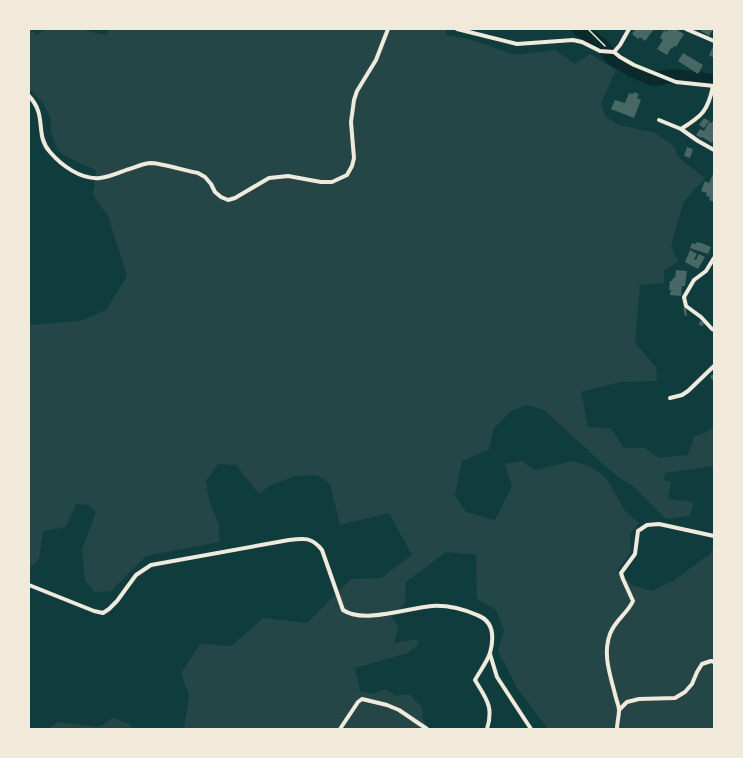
<svg xmlns="http://www.w3.org/2000/svg" width="743" height="758" font-family="'PT Sans Narrow',sans-serif">
	<style>
		.green { fill: #244646 }
		.lines { fill: none; stroke-linecap: round; stroke-linejoin: round }
		.river { stroke: #0a2a2b; stroke-width: 14 }
		.building { fill: #486865 }
		.path { stroke: #f1e9da; stroke-width: 1.5 }
		.minor { stroke: #f1e9da; stroke-width: 4 }
	</style>
	<rect width="100%" height="100%" fill="#0f3d3e"/>
	<g class="green">
		<path d="M29 29H31L36 35 47 29H79L106 35 110 29H446V35L469 39 515 55 555 50 575 64 590 54 616 70 601 103 605 116 619 125 655 133 672 144 680 159 705 178 684 201 671 245 678 261 664 271V283L640 285 635 343 656 367 657 381 621 382 581 392 588 427 611 428 624 448H645L659 458 688 455 694 437 710 430 714 425V466L665 473 664 480 671 482 668 499 694 502 690 516 666 519 634 487 613 473 544 410 527 405 511 411 494 428 489 449 462 461 455 495 466 512 495 520 512 486 505 464 522 461 535 470 573 461 591 467 606 478 625 511 639 523 630 534 631 552 617 571 632 585 651 591 673 581 711 553 714 539V729H548L517 688 498 651 504 630 496 610 477 599 476 555 446 552 406 582 405 602 392 617 398 627 394 643 417 639 418 645 408 653 355 668 360 691 373 694 385 689 396 696 409 694 422 707 423 720 430 729H184L189 696 181 673 200 644 231 646 263 618 307 623 351 579 381 578 412 555 389 513 340 525 330 484 317 475 296 476 271 485 259 494 236 465 218 464 206 481 209 501 219 525V542L146 556 111 591 94 592 85 580 82 549 96 512 88 505 76 504 66 527 43 531 39 560 29 568V325L80 321 106 310 127 276 108 216 93 195 96 170 73 160 58 151 51 132V120L44 104 29 89Z"/>
		<path d="M113 718 127 723 133 729H48L57 722 99 727Z"/>
	</g>
	<g class="lines">
		<path class="river" d="M579 29 601 44 612 58 632 70 653 79 672 76 714 81"/>
	</g>
	<g class="building">
		<path d="M633 29H654L645 41 640 37 638 39 632 34 635 30Z"/>
		<path d="M668 29H675L684 34 676 47 674 46 672 49 671 48 667 55 657 49 663 40 660 38 664 30 667 32Z"/>
		<path d="M703 29H713L709 36 701 31Z"/>
		<path d="M714 45V58L709 55Z"/>
		<path d="M683 53 703 65 698 74 678 61Z"/>
		<path d="M634 92 639 94 637 98 641 100 634 118 611 109 615 100 625 103 629 93 633 94Z"/>
		<path d="M704 118 709 121 704 128 699 125Z"/>
		<path d="M713 121 714 122V140L712 143 702 137 701 138 696 135 700 129 704 131 709 122 711 123Z"/>
		<path d="M687 147 693 149 690 158 684 156Z"/>
		<path d="M713 174H714V202L709 200 710 197 706 196 707 193 701 191 705 181 709 183Z"/>
		<path d="M696 242 699 243V242L711 247 708 254 690 248 692 243 696 244Z"/>
		<path d="M690 250 697 254 694 259 696 260 699 254 705 257 698 269 685 262Z"/>
		<path d="M676 270 687 271 685 286H682L681 296 670 295 671 290H669L670 281H672L673 278H675Z"/>
		<path d="M683 308H686L687 316H685Z"/>
		<path d="M700 321 704 322 703 326 699 325Z"/>
		<path d="M714 374V379L712 380 710 376Z"/>
	</g>
	<g class="lines">
		<path class="path" d="M588 29 605 46"/>
		<g class="minor">
			<path d="M457 29 517 44 573 40 582 42 600 51 614 52 620 57 634 65 676 82 714 86"/>
			<path d="M686 29 714 41"/>
			<path d="M614 52 620 45 629 29"/>
			<path d="M29 96C48 116 34 134 50 152 61 165 81 180 100 178 109 177 118 173 126 170 134 168 141 164 150 163 161 163 186 171 198 173L205 177 211 184 215 192 221 197 228 200 235 198 269 178 288 176 321 182H332L347 175 352 166 354 158 351 122 354 100 357 91 376 60 388 29"/>
			<path d="M659 120 681 129C702 116 708 111 713 86"/>
			<path d="M681 129 698 141 714 150"/>
			<path d="M714 258 706 271 694 280 684 297 686 306 701 317 712 329 714 330"/>
			<path d="M670 398 682 395 688 391 714 366"/>
			<path d="M29 585 94 611 103 613 109 609 117 601 136 575 151 565 289 540C304 538 312 537 322 550L343 610C363 624 408 608 432 606 448 605 463 609 477 615 494 621 494 638 490 653 487 662 480 671 475 680 486 699 494 706 487 729"/>
			<path d="M490 654 497 677 531 729"/>
			<path d="M619 710 627 702 639 699 675 698 685 692 692 684 697 672 702 664 711 661 714 662"/>
			<path d="M340 729 358 702 362 699 387 705 399 710 427 729"/>
			<path d="M617 729C617 723 619 716 619 710 619 706 617 702 616 698 611 677 602 655 610 634 615 620 627 614 633 601L623 579 621 573 635 554 638 531 647 525 659 524 714 536"/>
		</g>
	</g>
	<rect width="743" height="758" fill="none" stroke="#f1e9da" stroke-width="60"/>
</svg>
